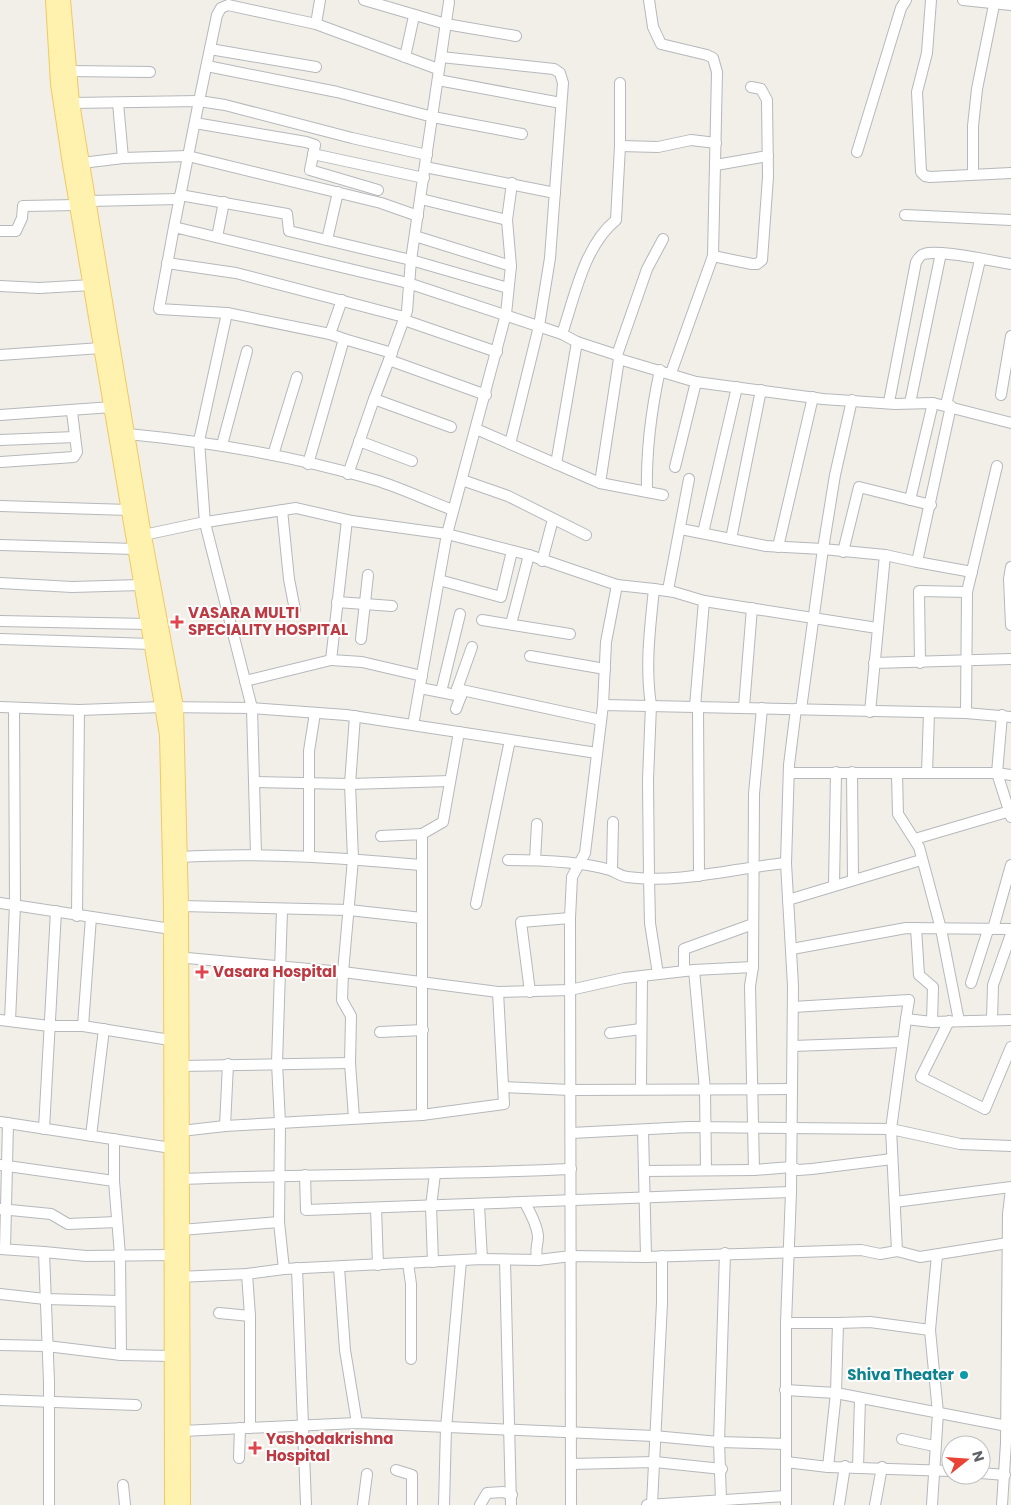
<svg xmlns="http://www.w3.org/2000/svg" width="1011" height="1505" font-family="Poppins,sans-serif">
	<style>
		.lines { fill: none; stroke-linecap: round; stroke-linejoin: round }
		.minor-casing { stroke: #b5b8bc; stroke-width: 12 }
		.major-casing { stroke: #f2c960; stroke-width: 16 }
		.minor { stroke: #fff; stroke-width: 10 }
		.major { stroke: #fff2af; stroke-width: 14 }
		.health-dot { fill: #e0444e; stroke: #fff; stroke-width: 2 }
		.culture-dot { fill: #0f9aa8; stroke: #fff; stroke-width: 2 }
		.labels { text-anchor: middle; stroke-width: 4; stroke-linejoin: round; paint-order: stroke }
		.health-label { font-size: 15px; font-weight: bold; fill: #be3a42; stroke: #fff; text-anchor: start }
		.culture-label { font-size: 15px; font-weight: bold; fill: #0d838f; stroke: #fff; text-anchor: end }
	</style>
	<rect width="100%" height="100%" fill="#f1efe8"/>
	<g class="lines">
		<g class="minor-casing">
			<g id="minor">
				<path d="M320 0 316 24 228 5 221 8 217 15 199 101 225 105 352 138 427 155"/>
				<path d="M364 0 446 24 516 36"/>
				<path d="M649 0 653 27 661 44 707 55 713 58 717 72 713 256 671 373"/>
				<path d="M931 0 927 53 917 92 921 172 925 176 930 177 1011 173"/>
				<path d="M963 0 1011 5"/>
				<path d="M316 24 438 69"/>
				<path d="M210 49 316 67"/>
				<path d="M405 57 414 16"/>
				<path d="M441 57 554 69 560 73 563 83 550 258 539 326 510 444"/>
				<path d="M207 66 337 92 433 117 522 134"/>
				<path d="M68 71 150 72"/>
				<path d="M438 80 561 103"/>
				<path d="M72 103 199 101 174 227"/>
				<path d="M118 103 123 158"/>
				<path d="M195 123 306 142 315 145 310 170 378 190"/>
				<path d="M620 146 658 147 691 140 716 143"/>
				<path d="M857 152 901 8 906 0"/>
				<path d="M313 154 424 178"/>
				<path d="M82 163 123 158 188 156 381 203 418 216"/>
				<path d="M716 165 768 156"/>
				<path d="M425 167 555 193"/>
				<path d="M973 174V126L977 89 995 0"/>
				<path d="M512 183 507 220 511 266 506 314 447 534 529 555 617 585 606 642 603 705 585 853 572 877 570 918 571 1505"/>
				<path d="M180 195 287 214 289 231 411 260 508 288"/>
				<path d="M421 199 507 220"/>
				<path d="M89 201 178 199"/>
				<path d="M905 215 1011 220"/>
				<path d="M0 231H16L22 218 23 206 77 205"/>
				<path d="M415 236 511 266"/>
				<path d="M217 237 224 202"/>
				<path d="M327 240 338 192"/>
				<path d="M713 256 752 264H757L762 260 768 177 767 100 761 89 751 87"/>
				<path d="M167 263 236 273 404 317"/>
				<path d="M0 286 39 288 92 285"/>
				<path d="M227 313 159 309 174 227 408 283 562 334 577 342 617 355 619 359 696 382 823 399 895 404 933 403 1011 423"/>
				<path d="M404 320 497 352"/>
				<path d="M330 334 342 300"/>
				<path d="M562 334C575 296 584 246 616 220L620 146V83"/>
				<path d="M344 339 392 353"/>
				<path d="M0 355 101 348"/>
				<path d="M617 355 647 269 663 239"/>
				<path d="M389 360 407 311 411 260 449 2"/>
				<path d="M1001 395 1011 336"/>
				<path d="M852 400 835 475 823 549 885 555 917 562 951 406"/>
				<path d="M889 402 916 262C918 259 920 255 924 254 941 249 992 261 1011 264"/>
				<path d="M910 403 941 253"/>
				<path d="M946 405 980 260"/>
				<path d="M0 415 112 407"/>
				<path d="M451 427 374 399 389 360 486 395"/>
				<path d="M476 429 600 483 663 495"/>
				<path d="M128 434C211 442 294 456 375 480 402 488 428 501 453 510"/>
				<path d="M0 440 75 437"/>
				<path d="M359 441 412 461"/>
				<path d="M222 445 247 351"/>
				<path d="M273 455 297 377"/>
				<path d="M1 462 74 457 77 452 72 412"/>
				<path d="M556 464 577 342"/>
				<path d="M675 467 696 382"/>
				<path d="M348 474 374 399"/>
				<path d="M462 480 508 496 586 535"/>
				<path d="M600 483 619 359"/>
				<path d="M647 492C646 449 651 411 660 370"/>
				<path d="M910 500 933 403"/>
				<path d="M0 506 129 510"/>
				<path d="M282 510 289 579 295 610"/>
				<path d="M347 520 331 660 362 662 422 676"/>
				<path d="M681 529 766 546 823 549 801 709"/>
				<path d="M703 533 737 387"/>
				<path d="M139 536 200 523 296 508 352 521 447 534 413 725"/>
				<path d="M731 539 761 390"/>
				<path d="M0 545 135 549"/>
				<path d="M778 547 813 397"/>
				<path d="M843 552 859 487 931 505"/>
				<path d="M542 561 553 519"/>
				<path d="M917 562 972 572"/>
				<path d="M1011 567 1009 579 1011 625"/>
				<path d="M439 580 501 597 512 551"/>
				<path d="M0 583 72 587 141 585"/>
				<path d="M617 585 654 589C650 628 645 666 651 705L648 780 649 878 650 923 658 974"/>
				<path d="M654 589 674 592 704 601 877 628"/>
				<path d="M668 590 689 479"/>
				<path d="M967 592 997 466"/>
				<path d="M337 602 392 606"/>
				<path d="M482 620 570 634"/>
				<path d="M0 621 148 624"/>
				<path d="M511 624 529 555"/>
				<path d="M0 639 151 644"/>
				<path d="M361 639 368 575"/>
				<path d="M530 656 605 669"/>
				<path d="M874 663 1011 659"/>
				<path d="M920 663 919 591 967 592 966 713"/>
				<path d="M245 681 331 660"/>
				<path d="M420 688 461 696 457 689 601 720"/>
				<path d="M457 689 472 647"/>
				<path d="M441 692 460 614"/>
				<path d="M603 705 966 713 1011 717"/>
				<path d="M695 706 704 601"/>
				<path d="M698 706 699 876"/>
				<path d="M0 707 79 710 162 707 252 708 346 715 597 753"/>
				<path d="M744 707 752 608"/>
				<path d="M762 708 754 794 753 967 750 986 754 1170 792 1167 798 1170 812 1169 892 1159"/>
				<path d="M456 709 461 696"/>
				<path d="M870 712 885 555"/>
				<path d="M1002 715 997 773 1011 817"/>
				<path d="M852 772 853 880"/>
				<path d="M789 773H997L1011 775"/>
				<path d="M927 773 929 713"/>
				<path d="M897 774 898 814 919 847 941 929 959 1021"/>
				<path d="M254 782 350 784 450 781"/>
				<path d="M422 834 443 822 459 732"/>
				<path d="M381 836 422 834V918"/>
				<path d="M915 839 1010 811"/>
				<path d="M256 855 252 708 205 523 199 441 227 313 330 334 344 339 308 464"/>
				<path d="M309 856V751L315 713"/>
				<path d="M180 857C261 852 340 858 421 865"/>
				<path d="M508 860C539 860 580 861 610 870 616 872 620 876 627 877 680 884 734 868 786 863"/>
				<path d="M535 860 537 824"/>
				<path d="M612 870 613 822"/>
				<path d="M834 885 836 772"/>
				<path d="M788 900 921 860"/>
				<path d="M0 903 171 929"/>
				<path d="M476 904 510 740"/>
				<path d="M181 906 349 910 422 918V1115L504 1104 498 992 570 990 624 978 694 970"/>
				<path d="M77 916 79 710"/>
				<path d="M916 928 919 975 933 987 932 1022"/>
				<path d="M993 929 1011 865"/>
				<path d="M792 949 906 928 1011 929"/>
				<path d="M176 957 343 972 353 859 350 784 355 716"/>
				<path d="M684 971V949L753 924"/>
				<path d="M971 983 988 930"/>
				<path d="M530 992 521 922 570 918"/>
				<path d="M793 1007 909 1000 906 1019 932 1022 1011 1020"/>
				<path d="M0 1020 49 1026H83L170 1040"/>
				<path d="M992 1020 993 985 1011 934"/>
				<path d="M10 1021 15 905 14 708"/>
				<path d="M949 1021 921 1077 985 1109 1011 1047"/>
				<path d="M83 1026 91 917"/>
				<path d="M380 1032 423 1030"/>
				<path d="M610 1033 641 1029"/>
				<path d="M793 1046 902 1042"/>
				<path d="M181 1066 350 1063"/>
				<path d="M504 1087 571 1090 792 1089"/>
				<path d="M641 1088 642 976"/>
				<path d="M354 1118 350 1063 351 1016 342 1000 343 972 498 992"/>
				<path d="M0 1122 178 1149"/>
				<path d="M225 1126 228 1064"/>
				<path d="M44 1129 56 911"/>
				<path d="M643 1130 646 1257"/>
				<path d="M181 1131 225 1126 422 1115"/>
				<path d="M571 1133 689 1127 891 1129 960 1144 1011 1146"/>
				<path d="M91 1136 104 1029"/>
				<path d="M0 1165 114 1181 120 1255 121 1355 47 1346 0 1345"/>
				<path d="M706 1170 705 1090 694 970 753 967"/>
				<path d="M644 1171 754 1170"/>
				<path d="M305 1175 306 1210 791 1192"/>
				<path d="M181 1179C311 1174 441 1175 571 1169"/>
				<path d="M114 1181V1139"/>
				<path d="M895 1202 1011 1187"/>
				<path d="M525 1203C530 1212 537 1225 538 1236 538 1246 534 1251 538 1260"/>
				<path d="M479 1205 482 1259"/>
				<path d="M376 1208 378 1265"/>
				<path d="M0 1209 51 1214 68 1224 117 1222"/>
				<path d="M279 1222 284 1269"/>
				<path d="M181 1230 279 1222 280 1123 277 1063 282 910"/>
				<path d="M0 1249 44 1252 49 1382V1505"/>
				<path d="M5 1249 8 1123"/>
				<path d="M897 1251 891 1129 906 1019"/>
				<path d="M44 1252 86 1256 171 1255"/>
				<path d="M505 1260 511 1505"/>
				<path d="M433 1262 431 1206 435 1174"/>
				<path d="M408 1263 411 1284V1359"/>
				<path d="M339 1267 345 1350 357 1423"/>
				<path d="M297 1268 306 1505"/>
				<path d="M247 1274 250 1316"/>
				<path d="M177 1277 247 1274 284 1269 482 1259 538 1260 571 1256 646 1257 861 1250 880 1254 897 1251 920 1257 1008 1243"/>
				<path d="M0 1294 45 1299 120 1301"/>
				<path d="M219 1313 250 1316V1428"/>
				<path d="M786 1323H838L836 1393 828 1467"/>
				<path d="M838 1323 870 1322 930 1330 938 1413 932 1505"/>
				<path d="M930 1330 937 1255"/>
				<path d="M121 1355 172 1356"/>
				<path d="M785 1390 836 1393 1007 1426"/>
				<path d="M0 1400 136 1405"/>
				<path d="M182 1431 357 1423 654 1436 719 1442 786 1444"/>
				<path d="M902 1439 934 1446"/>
				<path d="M239 1458 240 1428"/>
				<path d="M786 1462V1323L791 1192 793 986 786 863 789 765 796 709"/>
				<path d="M571 1464 655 1462 722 1469"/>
				<path d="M858 1468 860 1398"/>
				<path d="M396 1470 412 1475V1505"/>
				<path d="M981 1473 1005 1475"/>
				<path d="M123 1485 125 1505"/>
				<path d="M721 1500 719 1442 725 1253"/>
				<path d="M652 1504 662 1303V1256"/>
				<path d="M363 1505 367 1474"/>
				<path d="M444 1505 446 1428 461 1261"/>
				<path d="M480 1505 487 1493 503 1492 512 1495"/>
				<path d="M647 1505 786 1496"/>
				<path d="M786 1505V1462L828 1467 951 1471"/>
				<path d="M839 1505 845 1466"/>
				<path d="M875 1505 882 1467"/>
				<path d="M1002 1505 1006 1443 1008 1214 1011 1189"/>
			</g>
		</g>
		<g class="major-casing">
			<g id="major">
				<path d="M53 0 58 84 70 164 167 735 171 905 172 1505"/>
				<path d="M63 0 72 103 144 536 176 707 181 906 183 1505"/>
			</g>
		</g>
		<use href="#minor" class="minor"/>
		<use href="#major" class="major"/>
	</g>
	<g class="health-dot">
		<path d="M174.5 614.5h5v5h5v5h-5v5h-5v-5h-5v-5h5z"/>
		<path d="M199.5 964.5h5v5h5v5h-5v5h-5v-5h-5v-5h5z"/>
		<path d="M252.5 1440.5h5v5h5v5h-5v5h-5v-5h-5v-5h5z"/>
	</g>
	<circle class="culture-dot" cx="964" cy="1375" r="5"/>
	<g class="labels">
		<g class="health-label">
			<text x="188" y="618">VASARA MULTI<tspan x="188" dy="17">SPECIALITY HOSPITAL</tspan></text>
			<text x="213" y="977">Vasara Hospital</text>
			<text x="266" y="1444">Yashodakrishna<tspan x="266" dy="17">Hospital</tspan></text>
		</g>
		<g class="culture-label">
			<text x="954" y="1380">Shiva Theater</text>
		</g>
	</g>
	<g transform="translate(966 1460) rotate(73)"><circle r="24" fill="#ffffff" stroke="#bfc1c3"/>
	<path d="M0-4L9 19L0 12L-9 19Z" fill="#ea4335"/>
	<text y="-8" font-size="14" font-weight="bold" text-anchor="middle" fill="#5f6368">N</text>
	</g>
</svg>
